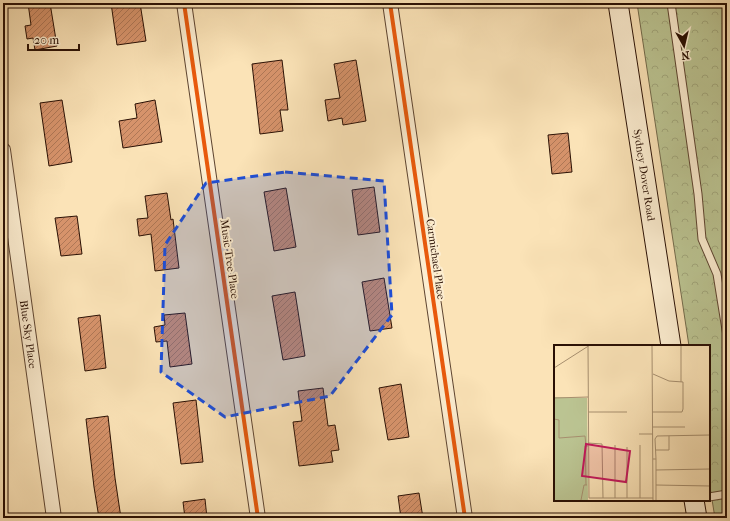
<svg xmlns="http://www.w3.org/2000/svg" width="730" height="521" font-family="'IM FELL French Canon',serif">
	<style>
		.park { fill: url(#park-crowns); stroke: #726a4b }
		.building { fill: url(#building-hatch); stroke: #2a1004 }
		.lines { fill: none; stroke-linecap: round; stroke-linejoin: round }
		.lane-casing { stroke: #5e4531; stroke-width: 9 }
		.street-casing { stroke: #5e4531; stroke-width: 16 }
		.secondary-casing { stroke: #2a1004; stroke-width: 21 }
		.lane { stroke: #fcedd0; stroke-width: 7 }
		.street { stroke: #fcedd0; stroke-width: 14 }
		.secondary { stroke: #fcedd0; stroke-width: 19 }
		.cycleway-casing { stroke: #fcedd0; stroke-width: 6 }
		.cycleway { stroke: #e8590c; stroke-width: 4 }
		.marked { fill: #1d4ed8; fill-opacity: 0.2; stroke: #1d4ed8; stroke-width: 3; stroke-dasharray: 8 5; stroke-linejoin: round }
		.labels { text-anchor: middle; stroke-width: 4; stroke-linejoin: round; paint-order: stroke }
		.street-label { font-size: 11px; fill: #2a1004; stroke: #fcedd0 }
		.inset-road { fill: none; stroke: #a78f6f; stroke-width: 1 }
		.view { fill: #c2185b; fill-opacity: 0.15; stroke: #c2185b; stroke-width: 2 }
		.inset-edge { fill: none; stroke: #2a1004; stroke-width: 2 }
	</style>
	<defs>
		<pattern id="park-crowns" width="20" height="18" patternUnits="userSpaceOnUse"><rect width="20" height="18" fill="#bbc492"/><path d="M2 6a3 3 0 1 1 6 0M12 15a3 3 0 1 1 6 0" fill="none" stroke="#a1a77c"/></pattern>
		<pattern id="building-hatch" width="6" height="6" patternUnits="userSpaceOnUse"><rect width="6" height="6" fill="#d6936b"/><path d="M-1 1l2-2M0 6l6-6M5 7l2-2" fill="none" stroke="#ae7756"/></pattern>
	</defs>
	<rect width="100%" height="100%" fill="#fbe3b7"/>
	<filter id="stains"><feTurbulence type="fractalNoise" baseFrequency=".005" numOctaves="4"/><feColorMatrix values="0 0 0 0 .2 0 0 0 0 .09 0 0 0 0 .02 0 0 0 .5 -.17"/></filter>
	<radialGradient id="worn" r=".72"><stop offset=".6" stop-color="#630" stop-opacity="0"/><stop offset="1" stop-color="#630" stop-opacity=".3"/></radialGradient>
	<path class="park" d="M637 3H727V518H715L709 481V346H689Z"/>
	<g class="building">
		<path d="M28 3H50L57 46 35 50 33 38 27 39 25 26 31 25Z"/>
		<path d="M111 3H140L146 41 117 45Z"/>
		<path d="M282 60 288 110H280L283 131 260 134 252 64Z"/>
		<path d="M356 60 366 121 343 125 342 118 328 121 325 100 340 98 334 64Z"/>
		<path d="M62 100 72 162 49 166 40 103Z"/>
		<path d="M155 100 162 142 123 148 119 121 137 118 135 104Z"/>
		<path d="M568 133 572 172 552 174 548 135Z"/>
		<path d="M374 187 380 232 358 235 352 190Z"/>
		<path d="M286 188 296 247 274 251 264 192Z"/>
		<path d="M167 193 171 220 173 219 179 268 155 271 151 234 139 236 137 219 148 218 145 196Z"/>
		<path d="M77 216 82 254 61 256 55 218Z"/>
		<path d="M384 278 392 328 370 331 362 282Z"/>
		<path d="M295 292 305 356 283 360 272 296Z"/>
		<path d="M185 313 192 364 170 367 167 341 156 342 154 327 165 325 164 315Z"/>
		<path d="M100 315 106 368 85 371 78 318Z"/>
		<path d="M401 384 409 437 388 440 379 388Z"/>
		<path d="M323 388 328 426 335 425 339 450 331 451 333 462 299 466 293 422 302 421 298 391Z"/>
		<path d="M196 400 203 462 181 464 173 403Z"/>
		<path d="M108 416 115 478 121 518H99L94 487 86 419Z"/>
		<path d="M419 493 423 518H401L398 496Z"/>
		<path d="M205 499 207 518H185L183 502Z"/>
	</g>
	<g class="lines">
		<g class="lane-casing">
			<g id="lane">
				<path d="M671 3 698 194 702 239 717 274 727 336"/>
				<path d="M709 497 727 494"/>
			</g>
		</g>
		<g class="street-casing">
			<g id="street">
				<path d="M184 3 258 518"/>
				<path d="M390 3 465 518"/>
				<path id="s1" d="M3 150 54 518"/>
			</g>
		</g>
		<g class="secondary-casing">
			<g id="secondary">
				<path id="s2" d="M618 3 671 346"/>
				<path d="M694 500 697 518"/>
			</g>
		</g>
		<use href="#lane" class="lane"/>
		<use href="#street" class="street"/>
		<use href="#secondary" class="secondary"/>
		<g class="cycleway-casing">
			<g id="cycleway">
				<path d="M184 3 258 518"/>
				<path d="M390 3 465 518"/>
			</g>
		</g>
		<use href="#cycleway" class="cycleway"/>
	</g>
	<path class="marked" d="M285 172 384 181 392 315 330 396 225 417 161 372 165 245 206 183Z"/>
	<g class="labels">
		<g class="street-label">
			<text dy="4" stroke="none"><textPath href="#s2" startOffset="174">Sydney Dover Road</textPath></text>
			<text transform="translate(230 259) rotate(82)" y="4">Music Tree Place</text>
			<text transform="translate(436 259) rotate(82)" y="4">Carmichael Place</text>
			<text dy="4" stroke="none"><textPath href="#s1" startOffset="186">Blue Sky Place</textPath></text>
		</g>
	</g>
	<g transform="translate(554 345)">
		<rect width="156" height="156" fill="#fbe3b7"/>
		<path d="M0 52 33 53 34 156H0Z" fill="#bbc492"/>
		<path class="inset-road" d="M34 0 35 153H99M98 0 99 156M127 0V37M0 23 36 0M0 53 34 52M34 67H73M98 67H128L129 64V37L115 36 99 29M0 74 5 75V93L31 91 32 101H34M98 82H131M85 89H99M34 98 48 99 49 153M61 100V153M86 100V153M31 101 32 140M102 105H115V91M99 114H102L101 94 103 91 156 90M102 114V156M102 125 156 124M102 140 156 141M73 153V102M27 155 30 140H33"/>
		<path class="view" d="M32 99 76 106 72 137 28 131Z"/>
		<rect width="156" height="156" class="inset-edge"/>
	</g>
	<rect width="730" height="521" fill="none" stroke="#fbe3b7" stroke-width="16"/>
	<rect x="4" y="4" width="722" height="513" fill="none" stroke="#2a1004" stroke-width="2"/>
	<rect x="8" y="8" width="714" height="505" fill="none" stroke="#2a1004"/>
	<g transform="translate(684 46) rotate(172)" stroke="#fcedd0" stroke-width="3" paint-order="stroke">
	<path d="M0-3L7 15L0 10L-7 15Z" fill="#2a1004"/>
	<text y="-6" font-size="11" font-weight="bold" text-anchor="middle" fill="#2a1004">N</text>
	</g>
	<path d="M28 44v6h51v-6" fill="none" stroke="#2a1004" stroke-width="2"/>
	<text x="34" y="44" font-size="12" fill="#2a1004" stroke="#fcedd0" stroke-width="3" paint-order="stroke">20 m</text>
	<rect width="100%" height="100%" filter="url(#stains)"/>
	<rect width="100%" height="100%" fill="url(#worn)"/>
</svg>
